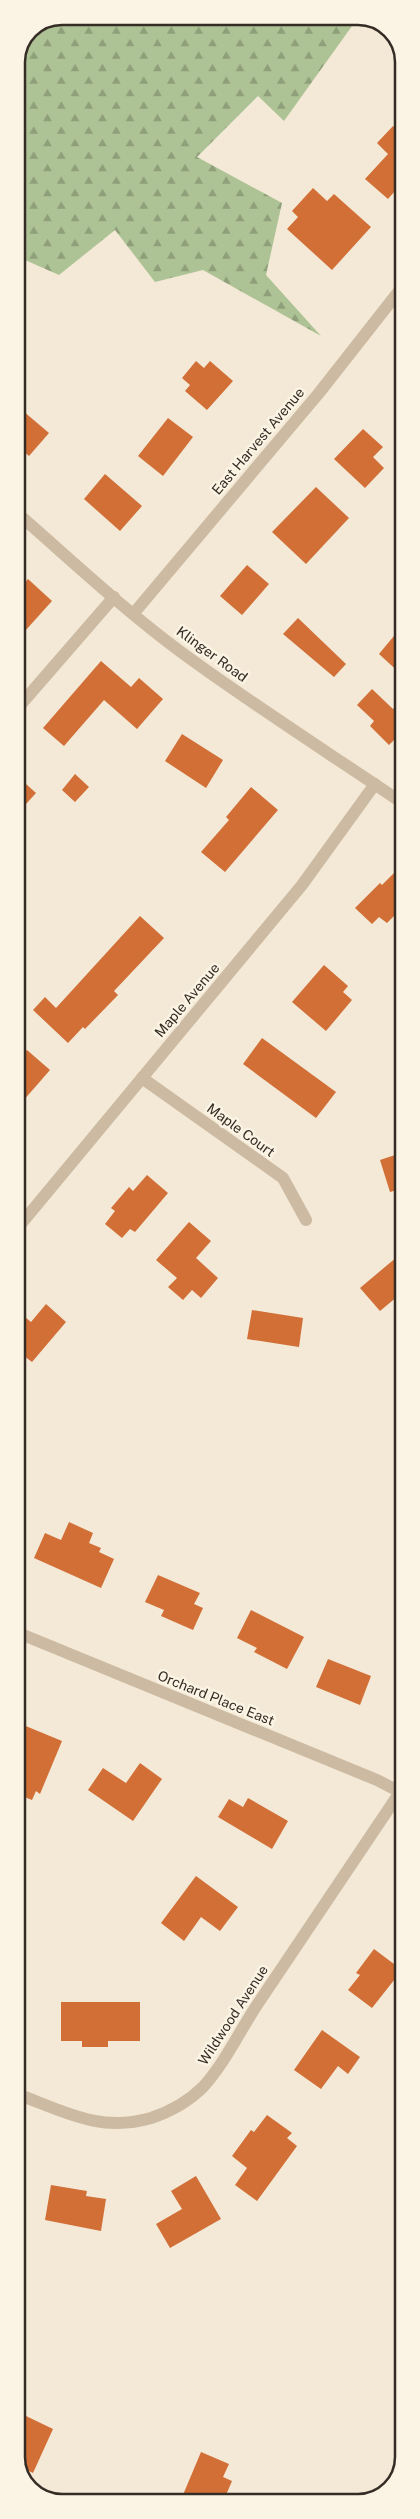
<svg xmlns="http://www.w3.org/2000/svg" width="420" height="2519" font-family="'Public Sans',sans-serif">
	<style>
		.forest { fill: url(#forest-firs) }
		.building { fill: #d16f37 }
		.lines { fill: none; stroke-linecap: round; stroke-linejoin: round }
		.street { stroke: #ccbaa2; stroke-width: 12 }
		.labels { text-anchor: middle; stroke-width: 5; stroke-linejoin: round; paint-order: stroke }
		.street-label { font-size: 14px; fill: #352c25; stroke: #fbf3e3 }
		.rim { fill: none; stroke: #352c25; stroke-width: 2.5 }
	</style>
	<defs>
		<pattern id="forest-firs" width="22" height="20" patternUnits="userSpaceOnUse" patternTransform="scale(1.25)"><rect width="22" height="20" fill="#aec395"/><path d="M5 1l3.5 6h-7zM16 11l3.5 6h-7z" fill="#8e9f79"/></pattern>
	</defs>
	<rect width="100%" height="100%" fill="#f3e9d6"/>
	<path class="forest" d="M62 16 345 17 352 26 284 121 258 96 197 157 282 203 266 275 321 336 203 270 155 282 115 230 59 275 16 256V62L30 29Z"/>
	<g class="building">
		<path d="M393 126 403 135V182L388 199 365 179 388 154 377 143Z"/>
		<path d="M313 188 327 201 334 194 371 227 332 270 287 229 298 217 292 211Z"/>
		<path d="M196 361 204 368 210 361 233 381 207 410 185 391 190 385 182 378Z"/>
		<path d="M16 405 49 433 29 456 16 445Z"/>
		<path d="M168 418 193 437 163 476 138 456Z"/>
		<path d="M363 429 383 447 373 457 384 468 365 488 334 459Z"/>
		<path d="M105 474 142 506 120 531 84 499Z"/>
		<path d="M316 487 349 518 306 564 272 532Z"/>
		<path d="M247 565 269 584 242 615 220 596Z"/>
		<path d="M28 579 52 601 16 641V593Z"/>
		<path d="M298 618 346 664 334 677 283 634Z"/>
		<path d="M403 625V676L379 654Z"/>
		<path d="M101 661 131 687 139 678 163 699 137 729 104 700 64 746 43 728Z"/>
		<path d="M372 689 393 709 403 698 404 750 394 740 389 745 370 726 374 721 357 705Z"/>
		<path d="M182 734 223 760 206 788 165 761Z"/>
		<path d="M75 774 89 787 75 802 62 790Z"/>
		<path d="M16 775 36 793 16 815Z"/>
		<path d="M251 787 278 810 225 872 201 852 229 820 226 817Z"/>
		<path d="M404 863V906L387 923 379 917 372 924 355 908 380 883 382 885Z"/>
		<path d="M140 916 164 938 114 991 118 995 85 1029 83 1027 68 1043 33 1010 45 997 56 1008Z"/>
		<path d="M324 965 348 986 343 992 352 1000 326 1031 292 1002Z"/>
		<path d="M262 1038 336 1092 316 1118 243 1064Z"/>
		<path d="M27 1050 50 1070 16 1109V1062Z"/>
		<path d="M404 1152V1188L390 1192 380 1160Z"/>
		<path d="M147 1175 168 1193 135 1232 130 1229 122 1238 105 1224 115 1211 111 1208 129 1187 133 1191Z"/>
		<path d="M189 1222 211 1241 196 1258 218 1278 201 1298 192 1290 183 1300 168 1287 177 1278 156 1260Z"/>
		<path d="M404 1251V1291L380 1311 360 1288Z"/>
		<path d="M46 1304 66 1322 32 1362 16 1350V1327L25 1317 31 1322Z"/>
		<path d="M252 1310 303 1318 299 1347 247 1339Z"/>
		<path d="M69 1522 93 1533 89 1543 101 1548 99 1552 114 1559 101 1588 34 1558 45 1533 61 1540Z"/>
		<path d="M158 1575 200 1593 194 1604 203 1608 193 1630 161 1616 164 1610 145 1602Z"/>
		<path d="M251 1610 304 1637 287 1669 254 1652 257 1648 237 1638Z"/>
		<path d="M328 1659 371 1676 360 1705 316 1687Z"/>
		<path d="M16 1722 62 1741 40 1794 36 1791 32 1800 17 1794Z"/>
		<path d="M140 1763 162 1779 133 1821 88 1790 103 1768 126 1783Z"/>
		<path d="M248 1798 288 1821 272 1849 218 1817 229 1799 243 1807Z"/>
		<path d="M196 1876 238 1907 220 1931 201 1917 184 1941 161 1923Z"/>
		<path d="M374 1949 402 1970 372 2008 348 1990 360 1975 356 1973Z"/>
		<path d="M61 2002H140V2041H108V2047H82V2041H61Z"/>
		<path d="M322 2030 360 2057 348 2074 338 2066 321 2089 294 2070Z"/>
		<path d="M267 2115 292 2133 287 2138 297 2146 257 2201 235 2185 247 2168 232 2156 251 2130 254 2132Z"/>
		<path d="M196 2176 221 2219 170 2248 156 2224 182 2209 171 2191Z"/>
		<path d="M51 2185 87 2191 86 2196 106 2199 101 2231 45 2220Z"/>
		<path d="M26 2416 53 2429 33 2473 18 2466 17 2463V2422L22 2424Z"/>
		<path d="M201 2452 229 2464 223 2477 232 2481 223 2502H180Z"/>
	</g>
	<g class="lines">
		<g class="street">
			<path d="M16 512C70 559 123 609 181 652 253 705 329 753 404 804"/>
			<path d="M134 613 319 393 403 286"/>
			<path d="M16 710 114 597"/>
			<path d="M142 1078 283 1178 306 1220"/>
			<path d="M16 1230 302 885 375 784"/>
			<path d="M16 1632 377 1780 404 1794"/>
			<path d="M17 2094C63 2111 100 2133 151 2118 169 2112 189 2101 203 2087 225 2063 240 2030 259 2002 306 1932 353 1862 400 1792"/>
		</g>
	</g>
	<g class="labels">
		<g class="street-label">
			<text transform="translate(258 441) rotate(-50)" y="5">East Harvest Avenue</text>
			<text transform="translate(212 654) rotate(36)" y="5">Klinger Road</text>
			<text transform="translate(187 1000) rotate(-50)" y="5">Maple Avenue</text>
			<text transform="translate(241 1130) rotate(36)" y="5">Maple Court</text>
			<text transform="translate(216 1698) rotate(22)" y="5">Orchard Place East</text>
			<text transform="translate(233 2015) rotate(-57)" y="5">Wildwood Avenue</text>
		</g>
	</g>
	<path d="M0 0H420V2519H0ZM62 25H358A37 37 0 0 1 395 62V2457A37 37 0 0 1 358 2494H62A37 37 0 0 1 25 2457V62A37 37 0 0 1 62 25Z" fill="#fbf3e3" fill-rule="evenodd"/>
	<path class="rim" d="M62 25H358A37 37 0 0 1 395 62V2457A37 37 0 0 1 358 2494H62A37 37 0 0 1 25 2457V62A37 37 0 0 1 62 25Z"/>
</svg>
